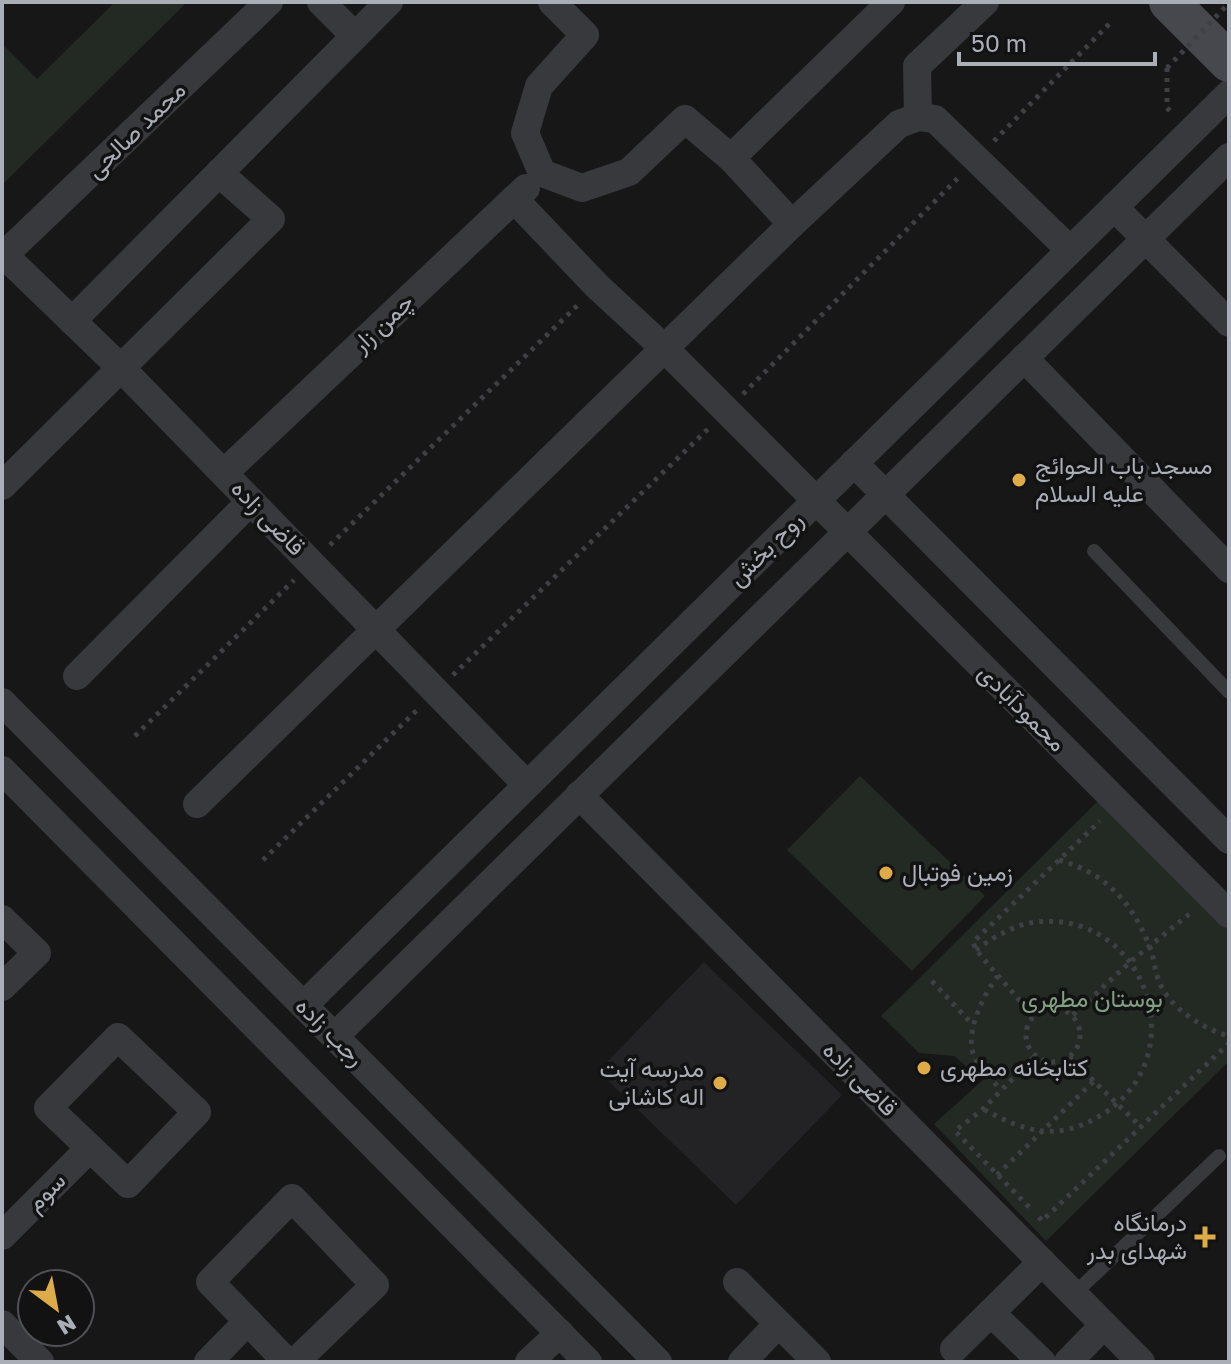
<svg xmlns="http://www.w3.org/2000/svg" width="1231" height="1364" font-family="'Golos Text',Vazirmatn,sans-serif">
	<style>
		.built { fill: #232325 }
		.green { fill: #232a24 }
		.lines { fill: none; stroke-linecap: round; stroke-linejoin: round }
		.path { stroke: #3e4044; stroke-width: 5; stroke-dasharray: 4 6; stroke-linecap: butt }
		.service { stroke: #38393d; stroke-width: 14 }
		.minor { stroke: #38393d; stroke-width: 28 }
		.secondary { stroke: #46484d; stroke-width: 40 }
		.path-bridge { stroke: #3e4044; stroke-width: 5; stroke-dasharray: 4 6; stroke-linecap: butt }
		.poi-dot { fill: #deab49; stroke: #121213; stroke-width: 3 }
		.labels { text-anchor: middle; stroke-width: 7; stroke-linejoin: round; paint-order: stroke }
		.street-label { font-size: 24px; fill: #aaaeb7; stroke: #121213 }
		.poi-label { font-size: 24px; fill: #aaaeb7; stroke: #121213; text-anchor: start }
		.park-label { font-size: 24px; fill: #83a085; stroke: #121213 }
	</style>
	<rect width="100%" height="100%" fill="#171718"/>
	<path class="built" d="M704 962 842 1095 736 1205 598 1071Z"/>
	<g class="green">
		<path d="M115 2H187L2 185V44L37 79Z"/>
		<path d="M860 776 985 896 912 971 787 850Z"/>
		<path d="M1103 796 1229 920V1061L1046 1241 934 1124 983 1080 954 1056 919 1053 881 1016Z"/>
	</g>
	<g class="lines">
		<g class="path">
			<path d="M1167 68V108L1172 113"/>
			<path d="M994 141 1110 23"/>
			<path d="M743 394 959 177"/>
			<path d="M330 545 579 304"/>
			<path d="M453 675 708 429"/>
			<path d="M135 736 294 580"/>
			<path d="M263 860 417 710"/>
			<path d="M1059 860C1105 873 1131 901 1149 945 1154 956 1154 969 1159 981 1168 1007 1203 1029 1229 1036"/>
			<path d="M976 950C994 937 1013 925 1036 922 1145 910 1196 1055 1103 1114 1058 1142 1027 1133 983 1109"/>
			<path d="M998 976C983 995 962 1037 976 1060 982 1071 993 1081 1001 1090"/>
			<path d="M932 981 973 1025"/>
			<circle cx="1053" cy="1035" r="27"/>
			<path d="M1073 1015 1130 962 1193 911"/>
			<path d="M1033 1016 976 950 973 942 1100 821"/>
			<path d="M1069 1057 1141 1127"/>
			<path d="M997 1175 1094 1081"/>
			<path d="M1029 1207 955 1131 983 1109 1035 1056"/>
			<path d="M1039 1217 1042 1221 1229 1043"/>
		</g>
		<g class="service">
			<path d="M1094 551 1229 692"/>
			<path d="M1074 1294 1219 1156"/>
		</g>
		<g class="minor">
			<path d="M321 2 355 36"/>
			<path d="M552 2 585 35 539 86 525 133 542 173 582 188 629 172 685 119 731 158 891 2"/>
			<path d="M918 117 917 66 985 2"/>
			<path d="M731 158 792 224"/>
			<path d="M514 199 597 286 665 349 1229 914"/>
			<path d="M1114 207 1229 323"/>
			<path d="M4 255 122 369 527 785"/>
			<path d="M2 257 269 2"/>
			<path d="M72 321 389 2"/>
			<path d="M1024 358 1229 569"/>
			<path d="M854 463 1229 840"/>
			<path d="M224 473 526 188"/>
			<path d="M2 486 271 219 219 173"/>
			<path d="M77 676 251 501"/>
			<path d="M2 702 658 1362"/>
			<path d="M2 770 588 1362"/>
			<path d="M579 795 1141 1362"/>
			<path d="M197 804 792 224 899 124 918 117 935 119 1070 250"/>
			<path d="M2 919 37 953 2 987"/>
			<path d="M304 1005 1229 94"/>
			<path d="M335 1036 1229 157"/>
			<path d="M118 1037 197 1112 128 1184 48 1108Z"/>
			<path d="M2 1236 90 1148"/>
			<path d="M737 1282 817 1362"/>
			<path d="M991 1313 1042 1362"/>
			<path d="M2 1324 40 1362"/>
			<path d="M954 1349 1042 1262"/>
			<path d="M208 1362 248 1321"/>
			<path d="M287 1362 210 1282 292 1198 375 1285 295 1362"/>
			<path d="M529 1362 560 1333"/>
			<path d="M742 1362 778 1324"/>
			<path d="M1068 1362 1104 1325"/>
		</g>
		<path class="secondary" d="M1169 2 1229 62"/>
		<path class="path-bridge" d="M1167 68 1229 3"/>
	</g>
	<g class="poi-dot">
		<circle cx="1019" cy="480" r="8"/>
		<circle cx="886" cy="873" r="8"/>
		<circle cx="924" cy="1068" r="8"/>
		<circle cx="720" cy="1083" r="8"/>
		<path d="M1201 1225h8v8h8v8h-8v8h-8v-8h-8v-8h8z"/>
	</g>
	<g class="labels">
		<g class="street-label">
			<text transform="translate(136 130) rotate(-44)" y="8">محمد صالحی</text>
			<text transform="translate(383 323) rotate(-43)" y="8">چمن زار</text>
			<text transform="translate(268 518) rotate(46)" y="8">قاضی زاده</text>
			<text transform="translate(766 549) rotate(-45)" y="8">روح بخش</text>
			<text transform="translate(1022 708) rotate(45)" y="8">محمودآبادی</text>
			<text transform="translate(330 1032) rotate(45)" y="8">رجب زاده</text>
			<text transform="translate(860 1079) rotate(45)" y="8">قاضی زاده</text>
			<text transform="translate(46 1192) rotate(-45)" y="8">سوم</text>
		</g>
		<g class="poi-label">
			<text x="1035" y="474">مسجد باب الحوائج<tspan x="1035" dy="28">علیه السلام</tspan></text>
			<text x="902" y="881">زمین فوتبال</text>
			<text x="940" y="1076">کتابخانه مطهری</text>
			<text x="704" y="1077" text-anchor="end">مدرسه آیت<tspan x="704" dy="28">اله کاشانی</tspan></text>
			<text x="1187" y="1231" text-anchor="end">درمانگاه<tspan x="1187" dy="28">شهدای بدر</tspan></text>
		</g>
		<g class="park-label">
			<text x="1092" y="1007">بوستان مطهری</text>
		</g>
	</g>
	<rect width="1231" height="1364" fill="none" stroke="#aaaeb7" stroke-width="8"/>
	<g transform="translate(56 1308) rotate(148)"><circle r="38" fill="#121213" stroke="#4f5055" stroke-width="2"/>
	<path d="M0-6L14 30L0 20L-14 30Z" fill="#deab49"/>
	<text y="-12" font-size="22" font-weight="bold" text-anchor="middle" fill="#aaaeb7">N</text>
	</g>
	<path d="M959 52v12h196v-12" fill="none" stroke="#aaaeb7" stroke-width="4"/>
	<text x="971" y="52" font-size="24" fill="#aaaeb7" stroke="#121213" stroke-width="6" paint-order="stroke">50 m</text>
</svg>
